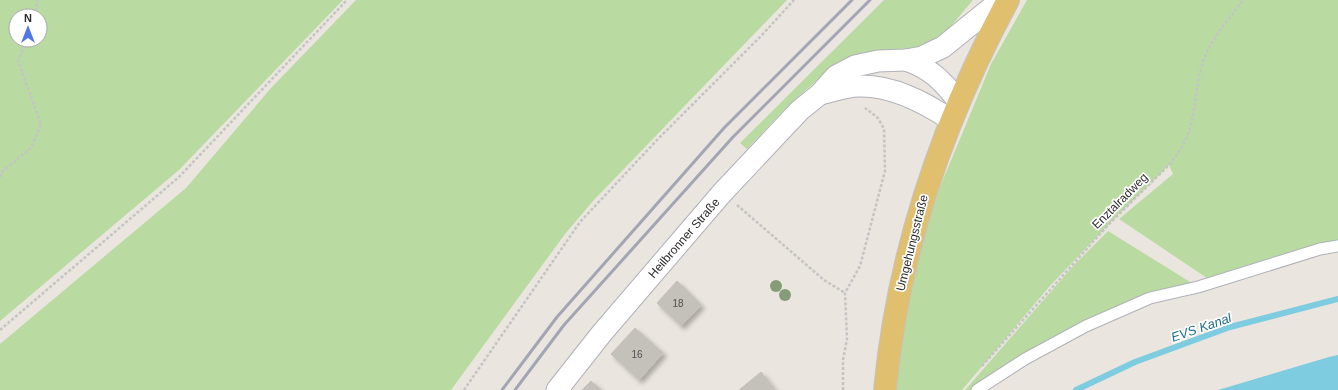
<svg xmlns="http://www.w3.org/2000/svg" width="1338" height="390" font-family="Arial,sans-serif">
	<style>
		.green { fill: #b9dba2; fill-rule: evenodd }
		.water { fill: #7ecce0 }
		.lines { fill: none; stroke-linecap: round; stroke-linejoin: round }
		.stream { stroke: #7ecce0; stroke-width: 6 }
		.building { fill: #c4c0ba; stroke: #c6c0b8; filter: url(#shadow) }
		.lane-casing { stroke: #afb1b9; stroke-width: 13 }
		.street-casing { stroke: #afb1b9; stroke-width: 23 }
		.primary-casing { stroke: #c4c4c4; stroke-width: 24 }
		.path { stroke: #c4c4c4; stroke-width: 2.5; stroke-dasharray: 3 2; stroke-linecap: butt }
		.lane { stroke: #fff; stroke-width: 11 }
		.street { stroke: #fff; stroke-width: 21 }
		.primary { stroke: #e0bf6f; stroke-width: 22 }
		.rail { stroke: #a2a5b3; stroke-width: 3 }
		.tree { fill: #869b78 }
		.labels { text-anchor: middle; stroke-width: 3.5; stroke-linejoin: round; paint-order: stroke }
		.number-label { font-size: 10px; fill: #51504f }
		.street-label { font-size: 12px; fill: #2b2b2b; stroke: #fff }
		.water-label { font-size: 13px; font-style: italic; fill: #1e6d8c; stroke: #fff }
	</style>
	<defs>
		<filter id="shadow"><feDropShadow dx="3.5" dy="3.5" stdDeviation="2" flood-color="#0004"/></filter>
	</defs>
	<rect width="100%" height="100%" fill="#ebe5df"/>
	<g class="green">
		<path d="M0 0H343L179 170 0 321ZM16 16H40V40H16Z"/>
		<path d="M356 0H787L593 201 565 234 451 390H0V344L186 188 271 88Z"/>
		<path d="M884 0H973L952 25 937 38 919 47 878 51 831 68 791 103 747 149 740 143Z"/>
		<path d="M1027 0H1338V240L1207 278 1119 219 1173 174 1169 165 1109 224 1049 287 962 390H894L905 309 919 251 940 187 991 64Z"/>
		<path d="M1108 231 1195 285 1148 297 992 376 971 390H965L1075 264Z"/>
	</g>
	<path class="water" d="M1338 355V390H1218L1329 357Z"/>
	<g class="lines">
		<path class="stream" d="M1076 390 1135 362 1230 327 1338 299"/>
	</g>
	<g class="building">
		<path d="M677 281 701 305 681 326 657 303Z"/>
		<path d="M635 328 663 353 639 380 611 354Z"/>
		<path d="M761 372 775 390H739Z"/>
		<path d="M591 381 601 390H582Z"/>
	</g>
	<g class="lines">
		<g class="lane-casing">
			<path id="lane" d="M977 390 1025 359 1086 326 1150 298 1198 287 1320 249 1338 246"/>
		</g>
		<g class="street-casing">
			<g id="street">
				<path d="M906 60C930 68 943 81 958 101"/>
				<path d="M820 94C833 91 846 86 859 86 892 85 924 102 951 120"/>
				<path d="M557 390 602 333 722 193 800 110 820 94 836 76 855 66 878 61 906 60 922 57 943 47 1001 0"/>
			</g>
		</g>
		<g class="primary-casing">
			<path id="primary" d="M885 390C898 251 942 123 1008 0"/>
		</g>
		<g class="path">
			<path d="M34 16 38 0"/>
			<path d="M0 177 3 171 31 148 41 124 18 61 27 40"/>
			<path d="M737 205 824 280 845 293"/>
			<path d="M0 330 179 177 347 0"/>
			<path d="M982 366 1109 224 1169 165C1177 155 1184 146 1188 134 1197 109 1195 83 1204 59 1213 36 1229 19 1243 0"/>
			<path d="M464 390 580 222 657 140 762 35 794 0"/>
			<path d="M843 390V360L847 339 845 293 860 266 885 171 884 129 878 118 865 108"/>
		</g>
		<use href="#lane" class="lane"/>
		<use href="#street" class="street"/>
		<use href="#primary" class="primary"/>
		<g class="rail">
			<path d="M502 390 557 317 724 128 852 0"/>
			<path d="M515 390 564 325 733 137 870 0"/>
		</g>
	</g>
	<g class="tree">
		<circle cx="776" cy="286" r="6"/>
		<circle cx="785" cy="295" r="6"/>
	</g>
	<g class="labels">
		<g class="number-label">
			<text x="678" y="307">18</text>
			<text x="637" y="358">16</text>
		</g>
		<g class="street-label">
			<text transform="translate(1120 201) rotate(-45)" y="4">Enztalradweg</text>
			<text transform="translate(684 238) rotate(-49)" y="4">Heilbronner Straße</text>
			<text transform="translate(912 243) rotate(-76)" y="4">Umgehungsstraße</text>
		</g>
		<g class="water-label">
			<text transform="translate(1201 327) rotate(-19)" y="5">EVS Kanal</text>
		</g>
	</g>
	<g transform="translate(28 28)"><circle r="19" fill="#ffffff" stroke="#aaaaaa"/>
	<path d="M0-3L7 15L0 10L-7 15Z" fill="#5276e4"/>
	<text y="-6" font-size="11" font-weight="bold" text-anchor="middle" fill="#2b2b2b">N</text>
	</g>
</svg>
